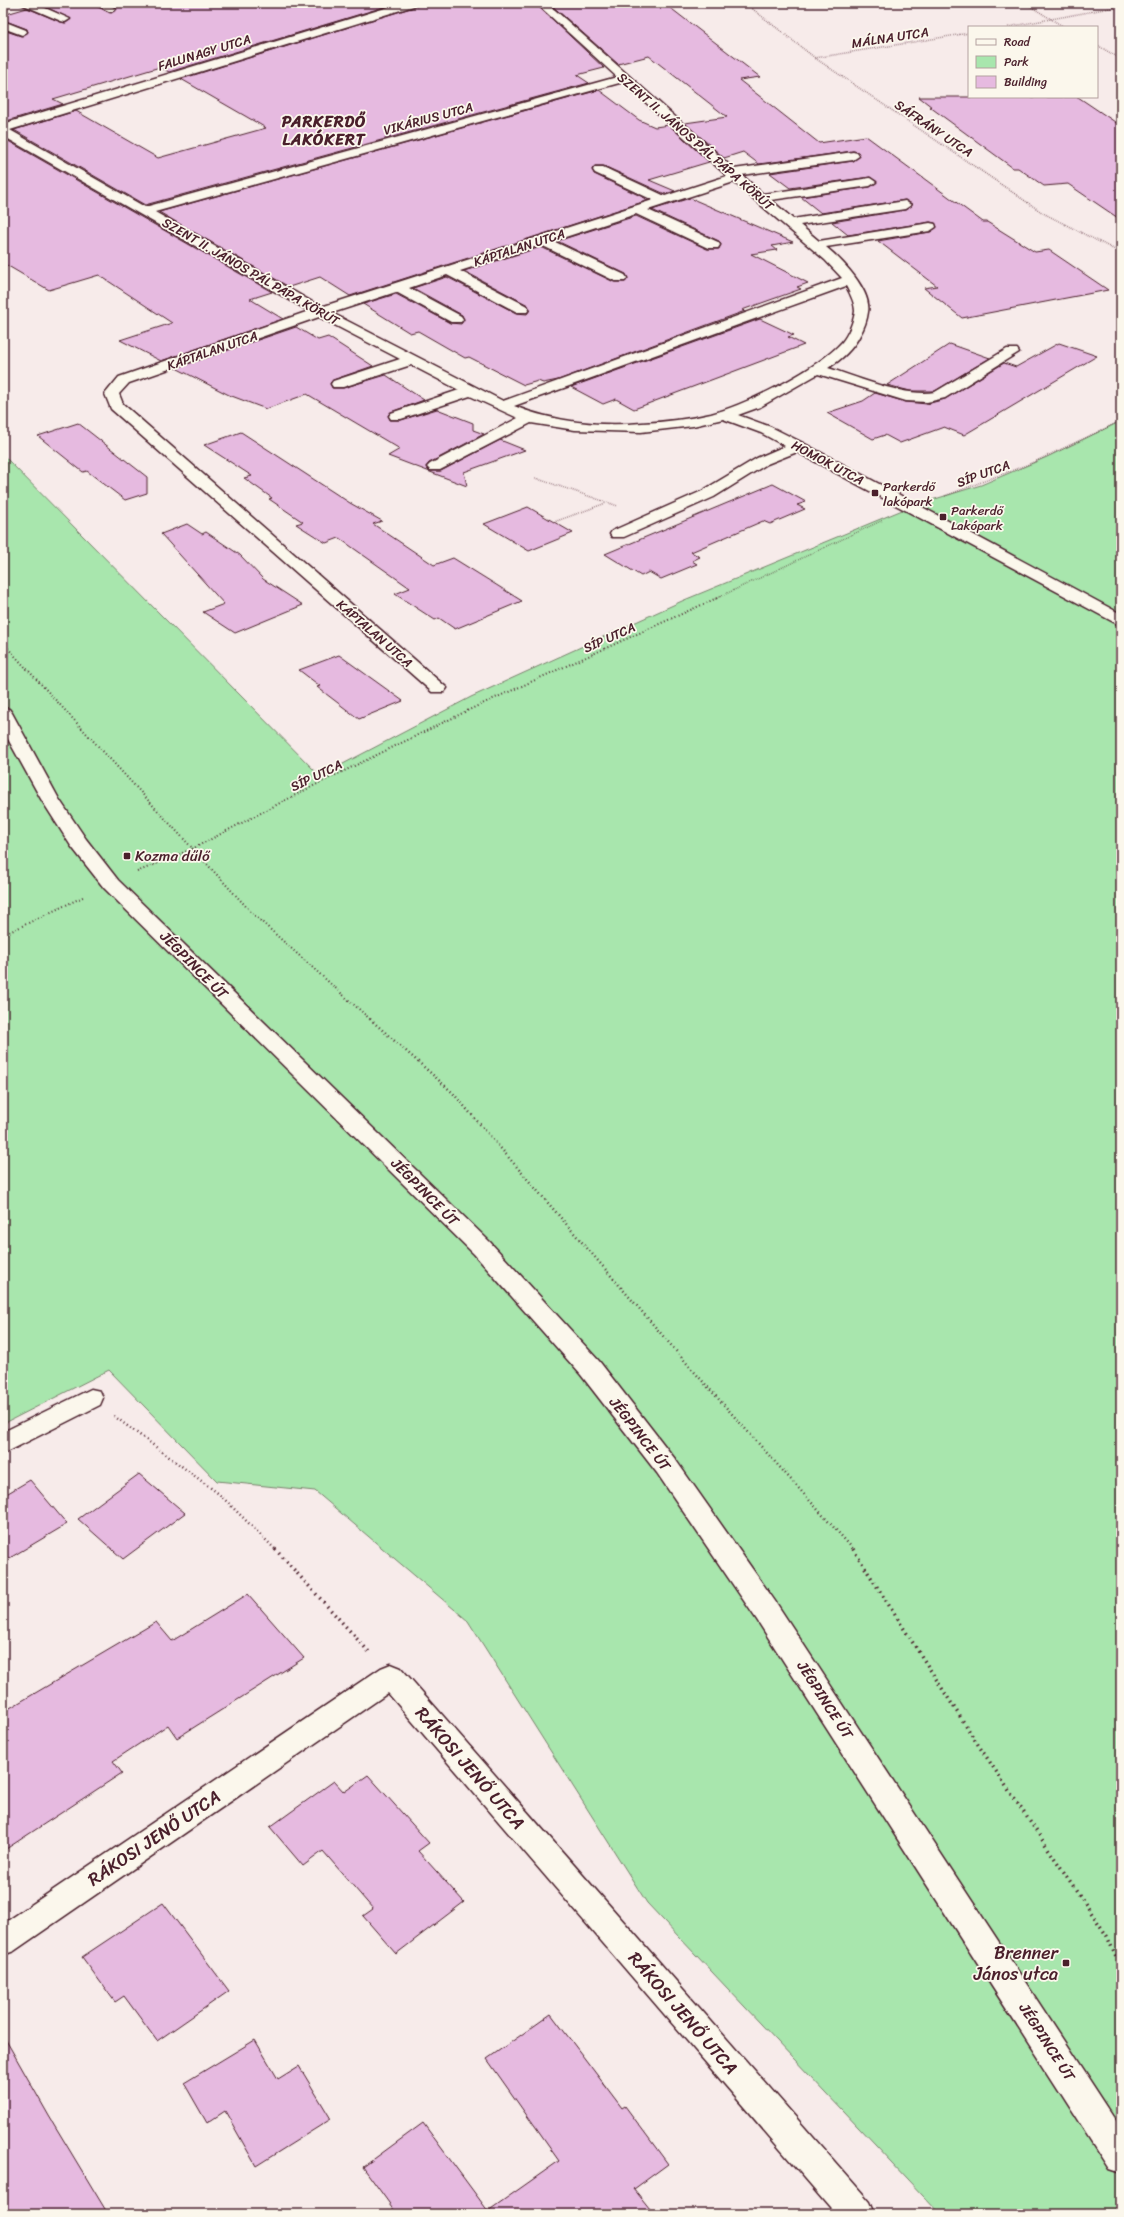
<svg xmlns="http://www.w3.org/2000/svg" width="1124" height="2217" font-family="Sriracha,sans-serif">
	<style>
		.green { fill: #a8e6ad; stroke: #79826c }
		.building { fill: #e6bae0; stroke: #4a1f2b }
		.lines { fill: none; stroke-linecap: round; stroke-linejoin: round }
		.minor-casing { stroke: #4a1f2b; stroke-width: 3 }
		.path-far3 { stroke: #4a1f2b; stroke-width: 1.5; stroke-dasharray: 0.5 1.5; stroke-linecap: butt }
		.path-far2 { stroke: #4a1f2b; stroke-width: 2; stroke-dasharray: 1 2.5; stroke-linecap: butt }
		.path-far1 { stroke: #4a1f2b; stroke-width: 2.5; stroke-dasharray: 1 3; stroke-linecap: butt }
		.path { stroke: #4a1f2b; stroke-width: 3.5; stroke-dasharray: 1.5 4; stroke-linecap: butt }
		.minor { fill: #fbf7ec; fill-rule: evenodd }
		.poi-dot { fill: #4a1f2b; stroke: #fbf7ec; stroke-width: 1.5 }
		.labels { text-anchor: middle; stroke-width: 3.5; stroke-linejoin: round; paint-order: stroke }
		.far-street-label { font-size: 13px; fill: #4a1f2b; stroke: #fbf7ec }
		.far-poi-label { font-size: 13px; fill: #4a1f2b; stroke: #fbf7ec; text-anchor: start }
		.poi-label { font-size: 15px; fill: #4a1f2b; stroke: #fbf7ec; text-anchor: start }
		.street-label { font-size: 15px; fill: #4a1f2b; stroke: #fbf7ec }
		.far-district-label { font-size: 16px; font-weight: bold; letter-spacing: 1px; fill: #4a1f2b; stroke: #fbf7ec }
		.near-street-label { font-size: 18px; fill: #4a1f2b; stroke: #fbf7ec }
		.near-poi-label { font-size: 18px; fill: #4a1f2b; stroke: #fbf7ec; text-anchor: end }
	</style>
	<rect width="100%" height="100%" fill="#f7ebea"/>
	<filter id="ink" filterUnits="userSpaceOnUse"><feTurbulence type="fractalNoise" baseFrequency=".025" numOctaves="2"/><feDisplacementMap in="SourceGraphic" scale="8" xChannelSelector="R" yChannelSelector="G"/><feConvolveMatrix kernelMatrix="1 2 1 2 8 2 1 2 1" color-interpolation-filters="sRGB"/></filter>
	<g filter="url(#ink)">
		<path class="green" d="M1121 421V2214H940L647 1903 468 1621 315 1491 217 1481 109 1370 3 1424V455L320 776 471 697 682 601 912 506 981 485 1047 457Z"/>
		<g class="building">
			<path d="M44 3H91L110 13 117 8 109 3H397L169 72 160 67 53 99 63 104 3 122V30L21 36 28 32 27 29 3 20V15L27 8 61 22 66 23 71 19 40 4Z"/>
			<path d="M419 3H535L604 68 577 75 589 83 145 205 14 130 76 111 158 158 266 128 181 79 417 6Z"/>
			<path d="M549 3H664L760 77 739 80 819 143 866 136 983 222H987L1035 252 1049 250 1108 290 962 318 924 288 937 286 878 241 930 232 937 227 935 223 930 222 848 235 832 222 905 210 912 206V204L905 200 821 213 801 197 870 187 877 182 870 177 790 188 770 173 853 161 860 156 858 152 853 151 759 164 743 152 724 158 685 123 727 117 649 56 618 64Z"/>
			<path d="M599 90 639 120 655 127 669 125 709 162 649 180 675 191 665 194 604 166H595L592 169 594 174 649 200 350 296 320 277 289 287 159 212Z"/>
			<path d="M919 97H1078L1121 126V220L1068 184 1044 186 1018 168H1013L930 107H932Z"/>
			<path d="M3 138 272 292 250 299 283 319 161 361 120 340 172 323 99 275 49 290 3 263Z"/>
			<path d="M690 198 793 242 772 246 777 250 751 254 808 283 797 287 801 289 742 310 745 311 558 380 543 383 538 381 524 385 469 357 465 358 418 331 410 333 363 304 396 294 450 323 461 324 464 320 462 315 413 288 447 277 516 313 527 314 530 310 528 305 464 271 541 247 614 282H625L628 279 626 274 557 241 636 216 707 249H719L721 244 719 241 652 210Z"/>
			<path d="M760 319 794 335 788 337 804 345 634 409 616 399 603 404 571 387Z"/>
			<path d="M296 327 318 340 328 337 373 366 333 380 330 383 332 388H343L386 375 424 400 391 412 388 415 390 420H401L437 409 473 423V430L484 434 429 463 426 467 429 471H441L500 440 525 450 464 472 467 486 388 456 400 449 307 394 266 409 229 395 176 368Z"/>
			<path d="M1059 343 1097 356 964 435 944 427 900 443 885 435 873 439 827 413 863 401 875 393 906 402 927 404 945 399 1004 363 1016 367Z"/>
			<path d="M950 344 990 358 935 391H910L887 385Z"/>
			<path d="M78 423 147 477V493L125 500 87 471 83 472 38 436Z"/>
			<path d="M241 432 350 503 382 521 373 524 434 565 453 558 522 601 455 629 439 618 435 620 395 594 410 588 339 538 326 543 296 524 303 522 269 499 272 498 244 478 252 476 204 445Z"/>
			<path d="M773 484 806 502 797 505 805 509 770 524 763 521 691 552 700 557 692 561 697 564 661 579 649 572 641 576 605 554Z"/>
			<path d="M528 507 573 533 529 551 484 524Z"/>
			<path d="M187 524 202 534 206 532 240 555 263 579 303 605 235 633 203 612 224 604 161 534Z"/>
			<path d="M339 655 403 701 359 719 317 687 320 686 299 670Z"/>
			<path d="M139 1474 185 1513 123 1559 78 1519Z"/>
			<path d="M30 1480 67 1524 3 1562V1496Z"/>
			<path d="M248 1594 304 1658 177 1738 168 1725 113 1761 122 1773 3 1851V1712L156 1622 172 1641Z"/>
			<path d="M368 1775 429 1843 418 1851 464 1902 396 1954 363 1916 373 1909 323 1851 303 1866 270 1827 334 1781 344 1792Z"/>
			<path d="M163 1903 229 1991 157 2041 124 1996 115 2002 82 1957Z"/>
			<path d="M551 2014 622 2108 625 2106 668 2164 634 2189 654 2214H397L363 2167 423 2123 488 2211 559 2161 487 2059Z"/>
			<path d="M3 2035 49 2116 108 2214H3Z"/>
			<path d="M255 2040 278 2079 299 2066 331 2119 256 2166 225 2111 207 2123 184 2083Z"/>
		</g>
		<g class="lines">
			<g class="minor-casing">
				<g id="minor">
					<path d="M19 3H34L70 19 65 22 61 21Z"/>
					<path d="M92 3H106L116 9 111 12Z"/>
					<path d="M402 3H418L417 5 10 130 145 207 617 77 536 3H547L734 169 853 152 857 153 859 156 853 160 742 175 763 194 870 178 876 182 870 186 771 200 793 219 905 201 911 205 905 209 800 225 819 241 930 223 935 224 936 227 930 231 826 247C842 260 872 291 868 312 867 320 864 328 860 335 853 349 841 360 828 368 857 377 906 398 935 392L1007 349H1017L1019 352 945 398 927 402 906 401 818 374 760 407 738 415 771 427 803 443 1121 614V626L797 452 767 464 714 497 624 537H612L610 534 612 531 702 491 757 458 785 446 761 433 723 419 693 426 641 432 575 430 531 423 440 470H430L427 467 430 464 518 418 470 396 401 419H391L389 416 391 413 459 390 411 365 343 387H333L331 384 333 381 400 359 319 317 129 383 119 394 123 404 447 688 444 692H432L111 409 105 394 119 377 309 311 3 136V124ZM623 82 727 176 665 196 603 167H595L593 170 595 173 653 200 321 307 155 212ZM734 182 825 260 842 278 503 401 332 313 396 292 451 322H461L463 319 461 316 409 288 447 275 517 312H527L529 309 527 306 460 271 541 245 615 281H625L627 278 625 275 553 241 636 214 708 248H718L720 245 718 242 648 210ZM846 286C850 293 855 304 855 311 854 321 848 335 842 342 818 369 746 405 711 414 689 419 665 422 642 423 600 427 554 422 514 406Z"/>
					<path d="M3 21 26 30 27 32 22 35 3 28Z"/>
					<path d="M3 708 9 709 12 713 59 799 86 839 118 880 490 1242 599 1361 675 1459 777 1604 1121 2128V2173L1109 2169 757 1620 657 1473 581 1375 474 1254 104 888 71 846 41 799 3 730Z"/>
					<path d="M91 1389 100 1391 103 1398 100 1405 3 1454V1432Z"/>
					<path d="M391 1664 401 1668 870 2202 875 2214H836L388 1693 14 1951 3 1955V1924L381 1668Z"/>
				</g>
			</g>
			<g class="path-far3">
				<path d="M745 3 815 58 1043 213 1121 253"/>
				<path d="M1025 3 1064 27"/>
				<path d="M1008 27 1121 6"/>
				<path d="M1097 45 1121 59"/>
				<path d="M815 58 969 33"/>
				<path d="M535 478 618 506"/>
				<path d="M945 496 1034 462 1121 421"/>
				<path d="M554 522 606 503"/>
				<path d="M715 599 883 520"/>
			</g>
			<g class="path-far2">
				<path d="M3 643 254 915 371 1020"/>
				<path d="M137 872 194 848 299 793 473 708 717 598"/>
				<path d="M3 935 85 896"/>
			</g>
			<g class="path-far1">
				<path d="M370 1019 452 1092 689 1366 854 1550"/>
				<path d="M114 1416 219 1494 276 1550"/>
			</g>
			<g class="path">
				<path d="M275 1549 370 1653"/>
				<path d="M853 1549 975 1740 1107 1936 1121 1969"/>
			</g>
			<use href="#minor" class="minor"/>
		</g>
	</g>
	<g class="poi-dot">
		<rect x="871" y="489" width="8" height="8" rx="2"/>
		<rect x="939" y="513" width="8" height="8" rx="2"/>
		<rect x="123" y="852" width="8" height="8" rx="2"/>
		<rect x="1062" y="1959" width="8" height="8" rx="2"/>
	</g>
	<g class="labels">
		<g class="far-street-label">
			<text transform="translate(890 37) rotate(-9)" y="5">MÁLNA UTCA</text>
			<text transform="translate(204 52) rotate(-17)" y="5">FALUNAGY UTCA</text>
			<text transform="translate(428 118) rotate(-15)" y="5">VIKÁRIUS UTCA</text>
			<text transform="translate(934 128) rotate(34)" y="5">SÁFRÁNY UTCA</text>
			<text transform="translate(696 141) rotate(41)" y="5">SZENT II. JÁNOS PÁL PÁPA KÖRÚT</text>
			<text transform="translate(519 247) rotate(-18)" y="5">KÁPTALAN UTCA</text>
			<text transform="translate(251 271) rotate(30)" y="5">SZENT II. JÁNOS PÁL PÁPA KÖRÚT</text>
			<text transform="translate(212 350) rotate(-19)" y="5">KÁPTALAN UTCA</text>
			<text transform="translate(828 462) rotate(28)" y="5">HOMOK UTCA</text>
			<text transform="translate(983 473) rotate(-20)" y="5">SÍP UTCA</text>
			<text transform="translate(375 633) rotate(41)" y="5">KÁPTALAN UTCA</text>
			<text transform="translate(609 637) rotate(-24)" y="5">SÍP UTCA</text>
			<text transform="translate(316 775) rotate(-26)" y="5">SÍP UTCA</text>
		</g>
		<g class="far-poi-label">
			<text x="883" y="491">Parkerdő<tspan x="883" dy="15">lakópark</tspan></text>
			<text x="951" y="515">Parkerdő<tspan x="951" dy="15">Lakópark</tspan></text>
		</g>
		<g class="poi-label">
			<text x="135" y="861">Kozma dűlő</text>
		</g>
		<g class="street-label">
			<text transform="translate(194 965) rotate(45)" y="5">JÉGPINCE ÚT</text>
			<text transform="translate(425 1192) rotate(45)" y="5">JÉGPINCE ÚT</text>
			<text transform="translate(640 1434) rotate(52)" y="5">JÉGPINCE ÚT</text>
			<text transform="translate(825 1700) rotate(57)" y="5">JÉGPINCE ÚT</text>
			<text transform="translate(1047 2042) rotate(57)" y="5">JÉGPINCE ÚT</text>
		</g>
		<g class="far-district-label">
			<text x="324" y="127">PARKERDŐ<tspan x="324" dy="18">LAKÓKERT</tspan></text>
		</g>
		<g class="near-street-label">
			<text transform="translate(470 1768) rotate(49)" y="6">RÁKOSI JENŐ UTCA</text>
			<text transform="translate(154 1838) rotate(-34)" y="6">RÁKOSI JENŐ UTCA</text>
			<text transform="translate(683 2013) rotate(49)" y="6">RÁKOSI JENŐ UTCA</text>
		</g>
		<g class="near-poi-label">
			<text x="1058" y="1959">Brenner<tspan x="1058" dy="21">János utca</tspan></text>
		</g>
	</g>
	<rect width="1124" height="2217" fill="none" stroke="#fbf7ec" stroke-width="16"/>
	<rect x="8" y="8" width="1108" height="2201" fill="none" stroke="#4a1f2b" stroke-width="1.5" filter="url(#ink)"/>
	<rect x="968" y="26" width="130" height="72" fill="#fbf7ec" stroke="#b4a19f"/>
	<rect x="976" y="39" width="20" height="6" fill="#fbf7ec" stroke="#b4a19f"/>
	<text x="1004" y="46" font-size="12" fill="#4a1f2b">Road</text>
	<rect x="976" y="56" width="20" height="12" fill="#a8e6ad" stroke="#b4a19f"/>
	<text x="1004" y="66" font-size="12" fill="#4a1f2b">Park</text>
	<rect x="976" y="76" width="20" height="12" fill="#e6bae0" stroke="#b4a19f"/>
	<text x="1004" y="86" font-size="12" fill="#4a1f2b">Building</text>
</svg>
